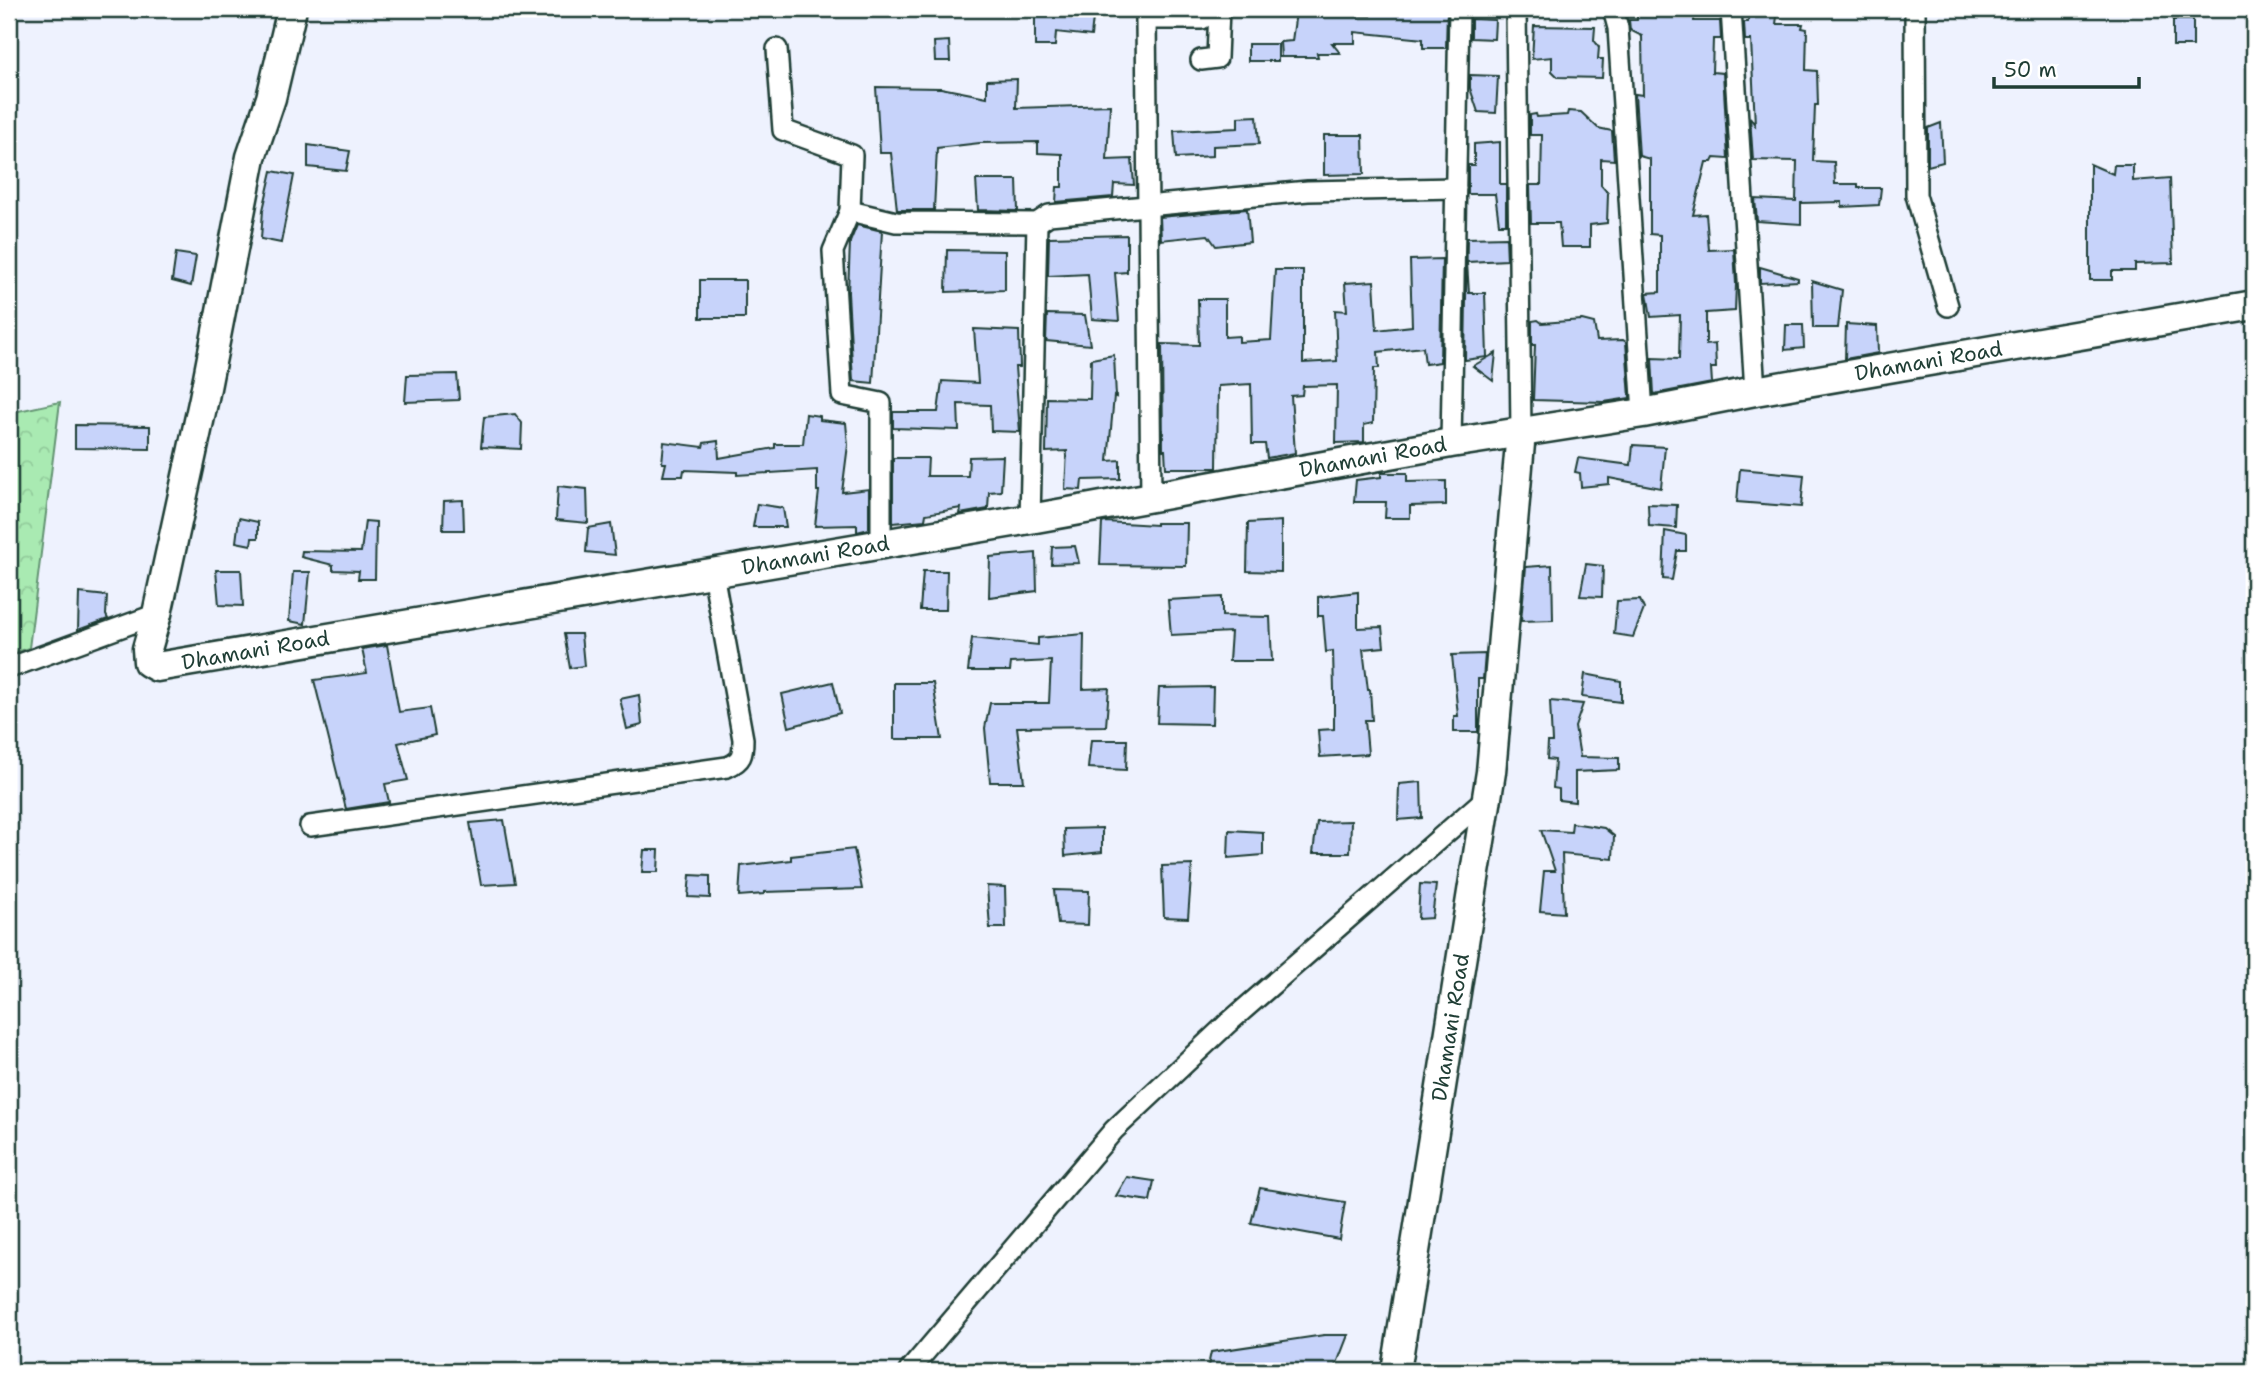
<svg xmlns="http://www.w3.org/2000/svg" width="2263" height="1380" font-family="'Shantell Sans',sans-serif">
	<style>
		.forest { fill: url(#forest-crowns); stroke: #649473; stroke-width: 2 }
		.building { fill: #c7d3fa; stroke: #1f3d34; stroke-width: 2 }
		.lines { fill: none; stroke-linecap: round; stroke-linejoin: round }
		.minor-casing { stroke: #1f3d34; stroke-width: 24 }
		.secondary-casing { stroke: #1f3d34; stroke-width: 33 }
		.minor { stroke: #fff; stroke-width: 19 }
		.secondary { stroke: #fff; stroke-width: 28 }
		.labels { text-anchor: middle; stroke-width: 5; stroke-linejoin: round; paint-order: stroke }
		.street-label { font-size: 21px; fill: #1f3d34; stroke: #fff }
	</style>
	<defs>
		<pattern id="forest-crowns" width="20" height="18" patternUnits="userSpaceOnUse" patternTransform="scale(1.75)"><rect width="20" height="18" fill="#a9eab2"/><path d="M2 6a3 3 0 1 1 6 0M12 15a3 3 0 1 1 6 0" fill="none" stroke="#91ca9a"/></pattern>
	</defs>
	<rect width="100%" height="100%" fill="#eef2fe"/>
	<filter id="ink" filterUnits="userSpaceOnUse"><feTurbulence type="fractalNoise" baseFrequency=".0143" numOctaves="2"/><feDisplacementMap in="SourceGraphic" scale="14" xChannelSelector="R" yChannelSelector="G"/><feConvolveMatrix kernelMatrix="1 2 1 2 8 2 1 2 1" color-interpolation-filters="sRGB"/></filter>
	<g filter="url(#ink)">
		<path class="forest" d="M60 402 29 648 9 654V413Z"/>
		<g class="building">
			<path d="M1071 9H1094L1091 36 1056 32 1055 46H1035V13L1071 14Z"/>
			<path d="M1371 9 1447 10 1446 48H1423V39L1355 32V43H1332L1340 53H1317L1318 57H1281L1280 42 1292 41 1296 12 1331 16H1371Z"/>
			<path d="M1638 9H1695L1694 21H1720L1721 39H1713L1712 72 1723 73 1728 159 1714 158 1712 162H1706L1693 215 1706 214 1709 250 1734 249 1736 284 1735 311 1706 313V345L1715 344 1716 368H1711L1712 383 1654 394 1652 358 1679 359 1680 315 1651 317 1647 293 1660 292V235L1650 234V159L1639 156 1635 94 1643 95 1642 36 1630 30 1629 20H1637Z"/>
			<path d="M1749 9H1778L1776 24H1803L1802 28 1807 29 1806 70 1817 71 1818 105H1815L1813 161 1834 162 1835 184H1858V188H1881L1879 205 1842 207V202L1801 203V224L1757 221 1755 199 1796 201 1797 161 1753 160 1750 117 1755 125 1751 40H1745L1744 22H1748Z"/>
			<path d="M1471 19 1495 20 1494 39 1471 38Z"/>
			<rect x="2173" y="20" width="20" height="26"/>
			<path d="M1534 26 1595 27 1594 40 1599 47 1598 59H1603L1602 78 1558 77 1552 71V57L1532 59Z"/>
			<path d="M949 41 950 61H935L934 42Z"/>
			<rect x="1248" y="44" width="30" height="17"/>
			<path d="M1470 75 1498 76 1496 113 1478 112 1470 88Z"/>
			<path d="M1017 79 1016 108 1110 105 1107 160 1132 159 1134 185 1114 184 1113 197 1056 202 1057 187H1062V154L1038 153V142L980 143 937 148 934 210H897L891 153H880L876 87 941 88 987 97V80Z"/>
			<path d="M1568 111 1581 112 1598 128 1612 131 1614 160 1601 159V185L1608 193 1607 223 1590 225V247H1561L1559 223H1531L1530 185H1541L1542 135H1530V115L1536 114 1537 117 1567 115Z"/>
			<path d="M1257 116 1259 144 1213 146V156L1176 158 1174 131 1238 128V117Z"/>
			<path d="M1941 123 1943 162 1928 166V128Z"/>
			<path d="M1324 135H1363L1364 174 1324 175Z"/>
			<path d="M1500 142V184H1506V224H1499L1495 194H1468V165H1474V144Z"/>
			<path d="M308 145 350 151 346 171 308 167Z"/>
			<path d="M2090 164 2113 174 2114 165H2133V181L2170 178 2173 263 2135 264V271H2112V280H2090Z"/>
			<path d="M272 171 294 175 281 243 261 239 263 210Z"/>
			<path d="M976 180H1017L1018 211 978 210Z"/>
			<path d="M1247 209 1250 242 1216 246 1208 235 1161 240 1160 217Z"/>
			<path d="M857 225 882 231 873 383 853 381 848 293 850 242Z"/>
			<path d="M1127 235V272L1115 273 1119 321 1092 319 1088 274 1048 276 1049 237Z"/>
			<path d="M1506 237 1507 260 1467 262 1469 293H1485L1487 357 1465 360 1467 238Z"/>
			<path d="M947 250 1005 251V290L946 292Z"/>
			<path d="M176 253 196 256 191 286 172 281Z"/>
			<path d="M1442 259 1440 362 1425 364 1423 347 1378 352 1379 368H1374L1373 423 1364 425V442L1336 443 1337 385 1303 386 1302 395 1291 396 1295 453 1267 458 1265 444H1252L1251 384 1218 386 1217 468H1166L1165 450H1163L1162 344 1199 345 1198 299H1225V337L1239 336V342L1271 340 1275 270H1303V363L1337 361 1335 310 1347 311 1345 283 1374 281 1377 330 1412 326 1410 260Z"/>
			<path d="M1760 267 1798 278V281L1760 283Z"/>
			<rect x="700" y="280" width="45" height="38"/>
			<path d="M1812 281 1842 290 1838 328H1813Z"/>
			<path d="M1047 314 1085 315 1090 345 1046 341Z"/>
			<path d="M1538 320 1542 323 1582 320 1594 323 1597 341 1623 340 1626 342 1630 398 1604 402 1533 400 1535 345H1532V321Z"/>
			<path d="M1846 324 1877 326 1878 353 1845 359Z"/>
			<path d="M1786 325H1803L1804 348 1785 350Z"/>
			<path d="M974 329 1019 331 1020 367H1015L1020 432 991 431 990 405 958 404 959 430 893 428V412H938L942 381 978 383Z"/>
			<path d="M1496 353 1493 381 1473 366Z"/>
			<path d="M1114 355 1116 397 1114 396 1108 461 1120 460V479L1082 480 1081 490 1065 489 1067 451 1046 452 1047 398 1090 399 1091 359Z"/>
			<path d="M457 374 459 400 405 402 407 375Z"/>
			<path d="M515 414 522 423 521 449 481 447 484 417Z"/>
			<path d="M806 414 820 416V420L846 423 848 445 842 492 869 489V529L857 532V525L815 526 819 491H817V470L737 475V472L684 470 683 476H663L666 463H662L664 442 703 447 704 443 718 441 719 458 775 448V444H803Z"/>
			<path d="M75 425 150 426V449L75 448Z"/>
			<path d="M1633 445 1665 447 1661 488 1609 478V484L1581 487 1580 473 1575 472 1578 458 1631 465Z"/>
			<path d="M1003 456 1001 491 989 492 988 509 960 514 961 508 926 514 925 520 893 523V458H928L927 476H968L969 457Z"/>
			<path d="M1740 469 1804 475 1801 507 1737 502Z"/>
			<path d="M1381 473H1407V482L1446 481V505L1410 506V518H1385L1386 502H1354L1356 480 1381 477Z"/>
			<path d="M558 486 587 489 588 523 556 520Z"/>
			<path d="M463 500 464 530H443L444 501Z"/>
			<path d="M757 504 783 508 786 527H753Z"/>
			<path d="M1648 504 1677 505 1676 528 1649 526Z"/>
			<path d="M239 518 258 522V538H252L251 545 236 542Z"/>
			<path d="M365 521 376 522 375 579H358L359 571 333 570V565L301 557 302 551 361 552Z"/>
			<path d="M1281 521V572L1247 571 1248 523Z"/>
			<path d="M1105 522 1156 525V523H1187L1186 566 1100 565 1102 523Z"/>
			<path d="M611 524 615 555 586 552 588 528Z"/>
			<path d="M1665 531 1686 535V551H1677L1672 580 1663 579Z"/>
			<path d="M1075 546 1079 563 1051 564 1052 547Z"/>
			<path d="M1036 553 1037 591 989 597 990 557Z"/>
			<path d="M1586 564 1603 566 1602 597 1580 596Z"/>
			<path d="M1552 565 1553 620 1521 621 1526 567Z"/>
			<path d="M216 570H241L243 606 219 605Z"/>
			<path d="M923 571H947L946 610H920Z"/>
			<path d="M293 572H310L305 624 289 621Z"/>
			<path d="M1358 592V628L1382 627 1384 647 1363 649 1368 690H1370L1372 720H1365L1368 754 1320 757 1318 730 1334 729V691L1333 651 1326 652 1323 616H1318V597Z"/>
			<path d="M79 593 107 596 106 615 108 619 78 630Z"/>
			<path d="M1222 597V616L1270 617 1272 661H1229L1231 632 1171 635 1168 600Z"/>
			<path d="M1640 600 1644 609 1633 637 1614 634 1617 601Z"/>
			<path d="M564 634H581L584 666 570 668Z"/>
			<path d="M1084 634 1083 689 1109 688 1106 726 1017 727 1024 782H990L985 728 990 703H1049L1051 661 1011 663 1010 671H968L972 638 1038 645V638Z"/>
			<path d="M387 645 399 712 430 708 435 735 398 743 408 780 385 784 389 802 346 809 314 680 367 673 362 649Z"/>
			<path d="M1485 654 1483 679H1478V732H1454V716H1458L1452 655Z"/>
			<path d="M1585 674 1621 681V702L1582 697Z"/>
			<path d="M833 682 840 713 789 727 782 694Z"/>
			<path d="M894 683H933L942 739H894Z"/>
			<path d="M1213 687 1212 724 1157 723 1159 688Z"/>
			<path d="M639 695 642 725 627 729 620 699Z"/>
			<path d="M1550 701 1583 704 1575 727 1580 757 1619 758V770L1575 772V802L1559 800V789L1553 788 1555 760 1547 759 1548 742H1552Z"/>
			<path d="M1091 740H1127L1126 770 1088 768Z"/>
			<path d="M1421 782 1422 818 1398 820 1399 784Z"/>
			<path d="M504 820 515 883 481 885 470 823Z"/>
			<path d="M1351 821 1350 853H1313L1317 822Z"/>
			<path d="M1572 823 1604 828 1614 836 1613 859 1562 854 1564 913 1540 911 1544 871H1555L1541 830 1571 832Z"/>
			<path d="M1102 828V852L1065 856 1064 829Z"/>
			<path d="M1229 830 1263 832V855L1228 858Z"/>
			<path d="M854 849 862 889 764 892V894L739 896 741 866 791 860V856Z"/>
			<path d="M644 850H659L658 872H642Z"/>
			<path d="M1192 865 1188 918 1164 917 1162 866Z"/>
			<path d="M690 875 710 876V898L688 897Z"/>
			<path d="M1420 884 1436 885 1432 918 1418 919Z"/>
			<path d="M987 886 1005 887 1006 928H990Z"/>
			<path d="M1054 890 1089 891 1088 925 1058 924Z"/>
			<path d="M1127 1177 1154 1181 1150 1201 1116 1196Z"/>
			<path d="M1260 1188 1345 1202 1339 1239 1251 1223Z"/>
			<path d="M1324 1335H1348L1334 1371H1207L1211 1352Z"/>
		</g>
		<g class="lines">
			<g class="minor-casing">
				<g id="minor">
					<path d="M1516 9 1521 432"/>
					<path d="M1613 9 1618 28 1643 413"/>
					<path d="M1731 9 1755 391"/>
					<path d="M1915 9 1916 195 1948 306"/>
					<path d="M777 49 783 130 852 155 850 211 833 251 842 395 881 403V544"/>
					<path d="M1201 60 1217 58 1219 9"/>
					<path d="M850 211 896 222 1037 223 1049 215 1308 191 1456 188"/>
					<path d="M1451 443 1459 9"/>
					<path d="M1151 498 1146 19H1202L1215 9"/>
					<path d="M1030 519 1037 223"/>
					<path d="M9 668 157 614"/>
					<path d="M310 826 727 767C742 761 743 755 743 739L713 573"/>
					<path d="M909 1371 1114 1130 1227 1024 1486 798"/>
				</g>
			</g>
			<g class="secondary-casing">
				<g id="secondary">
					<path id="s1" d="M292 9 271 98 251 157 204 398 157 614 147 649 148 662 157 667 1030 519 1451 443 1643 413 1755 391 2254 305"/>
					<path id="s2" d="M1396 1371 1491 772 1521 432"/>
				</g>
			</g>
			<use href="#minor" class="minor"/>
			<use href="#secondary" class="secondary"/>
		</g>
	</g>
	<g class="labels">
		<g class="street-label">
			<text dy="7" stroke="none"><textPath href="#s1" startOffset="2478">Dhamani Road</textPath></text>
			<text dy="7" stroke="none"><textPath href="#s1" startOffset="1914">Dhamani Road</textPath></text>
			<text dy="7" stroke="none"><textPath href="#s1" startOffset="1348">Dhamani Road</textPath></text>
			<text dy="7" stroke="none"><textPath href="#s1" startOffset="780">Dhamani Road</textPath></text>
			<text dy="7" stroke="none"><textPath href="#s2" startOffset="348">Dhamani Road</textPath></text>
		</g>
	</g>
	<rect width="2263" height="1380" fill="none" stroke="#fff" stroke-width="35"/>
	<rect x="18" y="18" width="2228" height="1345" fill="none" stroke="#1f3d34" stroke-width="2.5" filter="url(#ink)"/>
	<path d="M1994 77v10h145v-10" fill="none" stroke="#1f3d34" stroke-width="3.5"/>
	<text x="2004" y="77" font-size="21" fill="#1f3d34" stroke="#ffffff" stroke-width="5" paint-order="stroke">50 m</text>
</svg>
